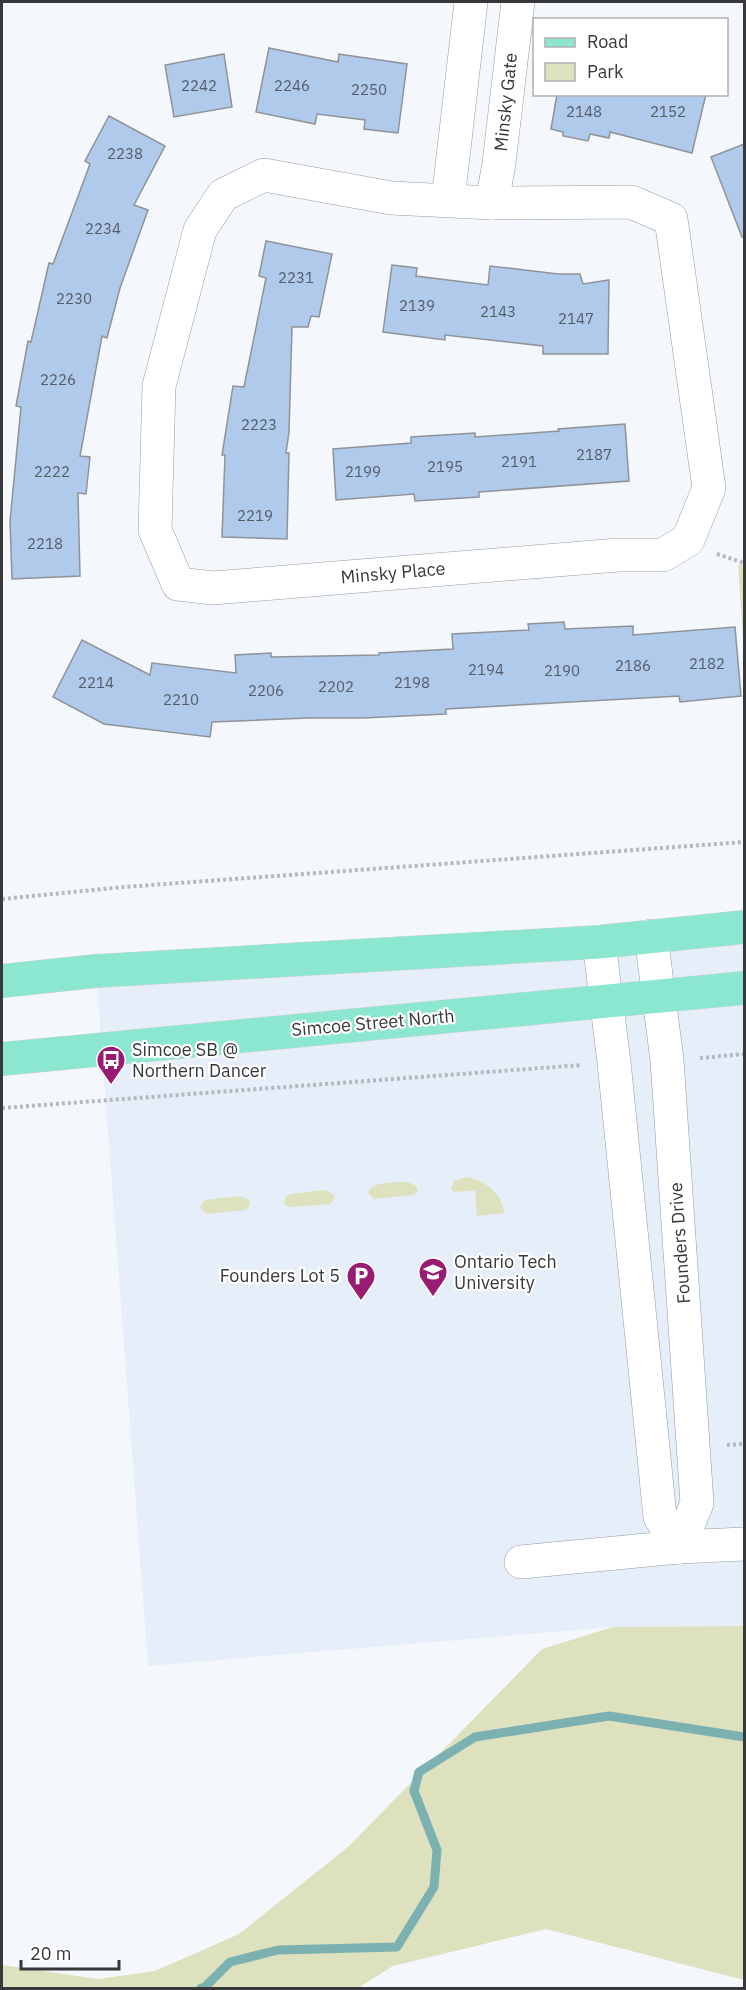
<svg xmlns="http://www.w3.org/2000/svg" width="746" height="1990" font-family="'IBM Plex Sans',sans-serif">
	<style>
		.built { fill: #e5eef9 }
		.green { fill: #dee1bd }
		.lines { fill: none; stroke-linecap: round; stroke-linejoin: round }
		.stream { stroke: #7cb1b2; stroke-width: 9 }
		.building { fill: #b0caec; stroke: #8f9397; stroke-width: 1.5 }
		.minor-casing { stroke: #979b9f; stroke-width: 34 }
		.major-casing { stroke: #d3d3d4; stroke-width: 34 }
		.path { stroke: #b5b8bc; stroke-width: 4; stroke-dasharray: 3 3; stroke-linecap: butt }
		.minor { stroke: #fff; stroke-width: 33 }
		.major { stroke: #8be7cf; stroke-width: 33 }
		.labels { text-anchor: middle; stroke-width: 4.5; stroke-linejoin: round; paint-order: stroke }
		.number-label { font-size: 15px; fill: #555c66 }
		.street-label { font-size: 18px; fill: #37383a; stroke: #fff }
		.poi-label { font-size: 18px; fill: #37383a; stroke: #fff; text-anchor: start }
	</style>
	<rect width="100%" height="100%" fill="#f4f8fd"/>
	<path class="built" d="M744 922V1626L613 1627 148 1666 96 971Z"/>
	<g class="green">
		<path d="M738 565H744V651Z"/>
		<path d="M467 1177C484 1180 503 1194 504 1213L477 1216 475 1190 455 1192 451 1190 454 1181Z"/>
		<path d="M408 1182 416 1186 418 1190 414 1195 374 1199 368 1193C373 1180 395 1183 408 1182Z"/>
		<path d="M325 1190 333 1194 335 1198 330 1204 290 1207 286 1206 284 1202 286 1197 291 1194Z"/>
		<path d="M240 1196 249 1200 250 1204 246 1210 206 1214 200 1208 202 1203 206 1200Z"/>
		<path d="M744 1626V1980L546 1929 393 1966 358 1988H2V1965L98 1979 155 1971 239 1934 348 1847 542 1649 613 1627Z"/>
	</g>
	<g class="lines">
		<path class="stream" d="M201 1988 205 1987 230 1962 278 1950 397 1947 434 1887 437 1850 414 1791 419 1772 475 1737 609 1716 744 1737"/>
	</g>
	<g class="building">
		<path d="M269 48 338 62 339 54 407 64 398 133 364 129 365 120 317 114 315 124 256 112Z"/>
		<path d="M224 54 232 107 174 117 165 65Z"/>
		<path d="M557 94H706L692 153 610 132 609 138 590 134 588 141 563 136V132L551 129Z"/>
		<path d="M109 116 165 146 134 205 148 210 120 288 107 338 102 336 80 456 90 457 86 494 78 493 80 576 12 579 10 521 21 407 16 406 28 341 31 342 49 263 53 264 90 164 85 161Z"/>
		<path d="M744 144V237H742L711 157Z"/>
		<path d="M266 241 332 254 319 317 311 316 308 327H292L289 432 286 453H289L287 539 222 537 225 455H222L233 386 244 387 266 278 259 276Z"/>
		<path d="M392 265 417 268 416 276 488 285 490 266 558 274H580L583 284 609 280 608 354H543V346L445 335V340L383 332Z"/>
		<path d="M625 424 629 481 479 492V497L415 501 414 494 336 500 333 449 411 443V437L475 433V437L559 431 558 429Z"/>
		<path d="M564 622 565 629 633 626V635L735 627 741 696 680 702 679 696 446 709V714L363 718H308L212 722 210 737 104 724 53 697 82 640 150 675 152 663 236 673 235 655 271 653V657L379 655V653L453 649 452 634 529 630 528 624Z"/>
	</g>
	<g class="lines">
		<g class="minor-casing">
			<g id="minor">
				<path d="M264 175 391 198 492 203 631 202 671 219 709 488 688 540 663 555H618L213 588 178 584 155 530 159 386 200 230 223 195Z"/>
				<path d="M448 200 471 2"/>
				<path d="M492 203 499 163 518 2"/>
				<path d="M651 936 667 1060 697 1503 679 1547"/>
				<path d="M599 942 614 1062 660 1517 679 1547"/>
				<path d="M521 1562 679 1547 744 1544"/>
			</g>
		</g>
		<g class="major-casing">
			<g id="major">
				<path d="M2 981 96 971 599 942 744 927"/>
				<path d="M2 1059 744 988"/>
			</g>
		</g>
		<g class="path">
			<path d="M717 554 744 563"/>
			<path d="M2 899 124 887 744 842"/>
			<path d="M700 1058 744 1054"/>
			<path d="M2 1108 582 1065"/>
			<path d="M727 1445 744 1444"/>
		</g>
		<use href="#minor" class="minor"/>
		<use href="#major" class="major"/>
	</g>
	<defs>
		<g id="bus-pin" transform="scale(1.5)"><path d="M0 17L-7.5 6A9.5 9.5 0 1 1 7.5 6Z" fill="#991c73" stroke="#fff"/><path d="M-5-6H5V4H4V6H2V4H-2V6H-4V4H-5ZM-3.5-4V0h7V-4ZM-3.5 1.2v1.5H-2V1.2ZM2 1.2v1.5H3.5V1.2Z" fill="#fff"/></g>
		<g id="university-pin" transform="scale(1.5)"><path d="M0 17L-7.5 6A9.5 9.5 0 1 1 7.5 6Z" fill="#991c73" stroke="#fff"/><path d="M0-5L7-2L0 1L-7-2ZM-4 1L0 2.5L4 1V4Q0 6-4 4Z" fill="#fff"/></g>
		<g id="parking-pin" transform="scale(1.5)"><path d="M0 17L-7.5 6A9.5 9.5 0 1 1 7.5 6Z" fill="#991c73" stroke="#fff"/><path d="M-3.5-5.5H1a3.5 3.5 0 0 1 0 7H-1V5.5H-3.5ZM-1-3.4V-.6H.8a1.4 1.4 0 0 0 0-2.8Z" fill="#fff"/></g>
	</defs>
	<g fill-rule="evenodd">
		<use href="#bus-pin" x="111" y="1060"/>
		<use href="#university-pin" x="433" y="1272"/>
		<use href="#parking-pin" x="361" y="1276"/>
	</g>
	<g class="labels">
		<g class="number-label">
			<text x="199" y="91">2242</text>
			<text x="292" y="91">2246</text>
			<text x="369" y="95">2250</text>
			<text x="584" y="117">2148</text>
			<text x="668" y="117">2152</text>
			<text x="125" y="159">2238</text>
			<text x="103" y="234">2234</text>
			<text x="296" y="283">2231</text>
			<text x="74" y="304">2230</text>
			<text x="417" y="311">2139</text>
			<text x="498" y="317">2143</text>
			<text x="576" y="324">2147</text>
			<text x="58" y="385">2226</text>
			<text x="259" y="430">2223</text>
			<text x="594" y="460">2187</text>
			<text x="519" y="467">2191</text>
			<text x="445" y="472">2195</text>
			<text x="52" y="477">2222</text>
			<text x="363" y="477">2199</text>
			<text x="255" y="521">2219</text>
			<text x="45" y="549">2218</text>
			<text x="707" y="669">2182</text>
			<text x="633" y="671">2186</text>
			<text x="486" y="675">2194</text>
			<text x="562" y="676">2190</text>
			<text x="96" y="688">2214</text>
			<text x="412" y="688">2198</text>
			<text x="336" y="692">2202</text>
			<text x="266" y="696">2206</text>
			<text x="181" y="705">2210</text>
		</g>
		<g class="street-label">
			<text transform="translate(506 102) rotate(-84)" y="6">Minsky Gate</text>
			<text transform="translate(393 573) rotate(-5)" y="6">Minsky Place</text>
			<text transform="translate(373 1023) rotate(-5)" y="6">Simcoe Street North</text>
			<text transform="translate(680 1243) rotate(-94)" y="6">Founders Drive</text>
		</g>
		<g class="poi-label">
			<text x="132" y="1056">Simcoe SB @<tspan x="132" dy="21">Northern Dancer</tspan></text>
			<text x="454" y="1268">Ontario Tech<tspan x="454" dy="21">University</tspan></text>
			<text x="340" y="1282" text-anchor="end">Founders Lot 5</text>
		</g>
	</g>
	<rect width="746" height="1990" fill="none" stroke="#37383a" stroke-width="6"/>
	<rect x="533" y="18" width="195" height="78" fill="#ffffff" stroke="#afafb0" stroke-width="1.5"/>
	<rect x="545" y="38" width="30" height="9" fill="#8be7cf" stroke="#afafb0" stroke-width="1.5"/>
	<text x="587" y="48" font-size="18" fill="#37383a">Road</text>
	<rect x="545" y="63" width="30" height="18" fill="#dee1bd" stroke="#afafb0" stroke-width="1.5"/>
	<text x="587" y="78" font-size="18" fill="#37383a">Park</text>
	<path d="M21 1960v9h98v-9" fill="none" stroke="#37383a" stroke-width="3"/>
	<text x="30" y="1960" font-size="18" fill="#37383a" stroke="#ffffff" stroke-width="4.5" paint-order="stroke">20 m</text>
</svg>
